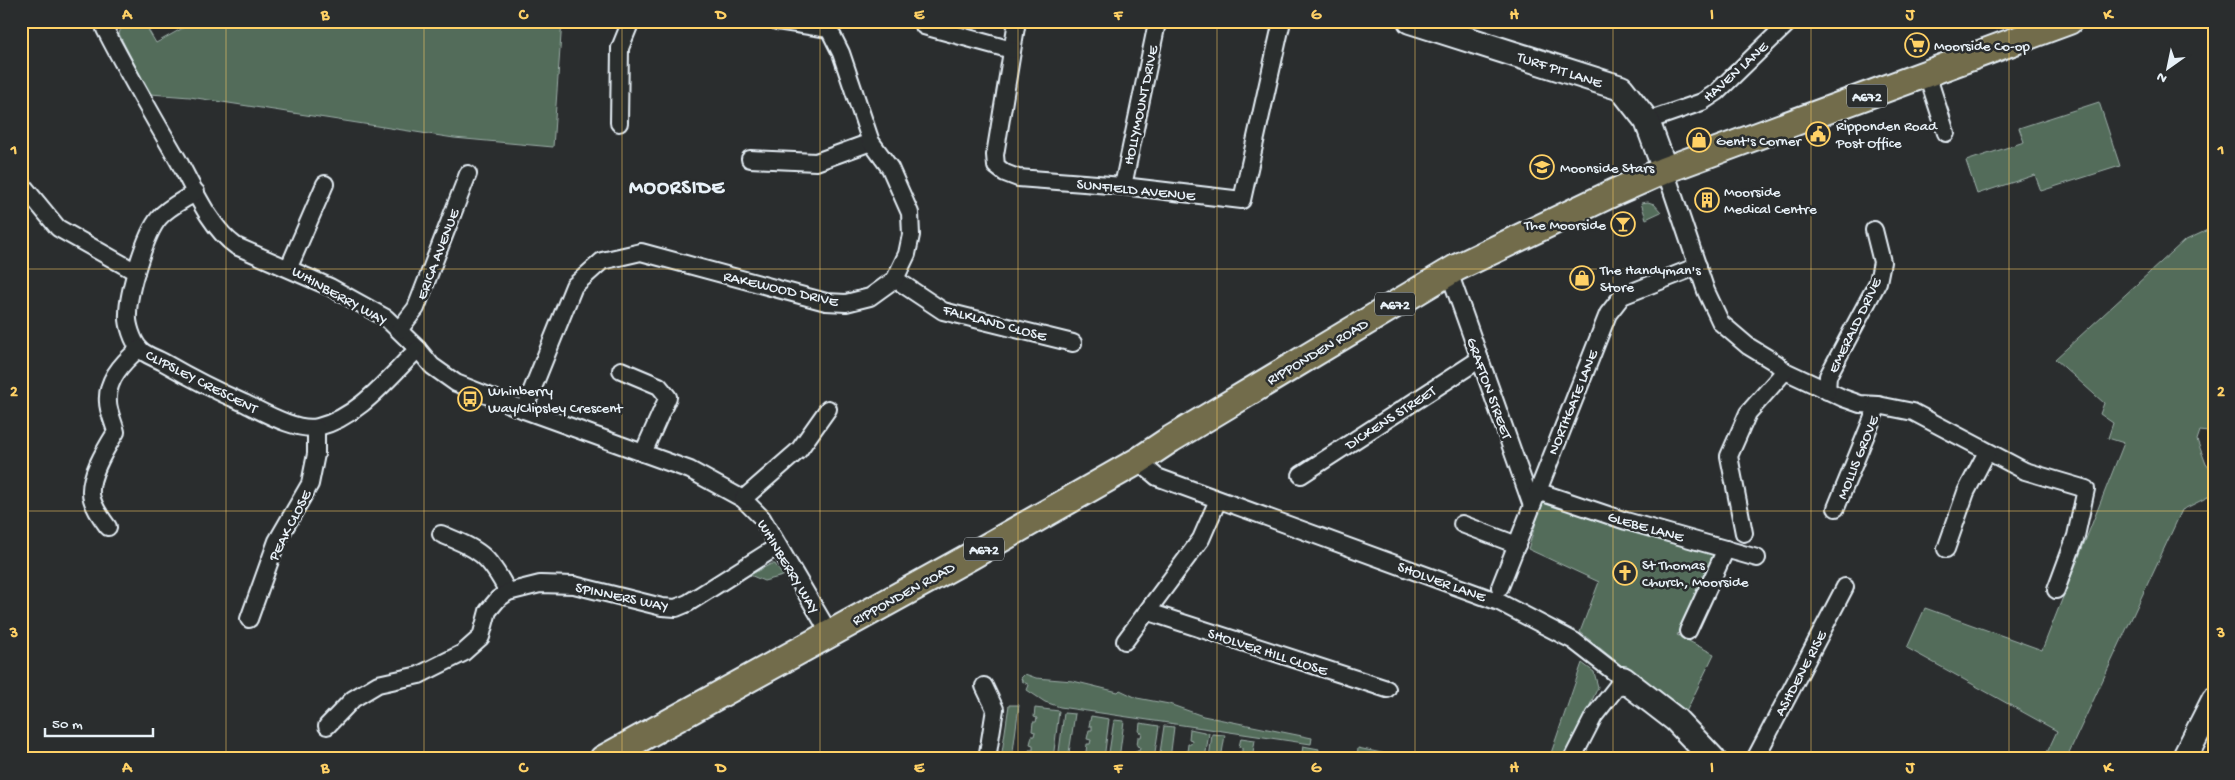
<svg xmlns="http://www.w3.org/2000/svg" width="2235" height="780" font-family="'Gochi Hand',sans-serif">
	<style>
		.green { fill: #526c5a; stroke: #9daea9 }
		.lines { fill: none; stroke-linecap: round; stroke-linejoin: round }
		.street-casing { stroke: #e8f1f8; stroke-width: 20 }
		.secondary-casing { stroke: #e8f1f8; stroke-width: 28 }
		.primary-casing { stroke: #e8f1f8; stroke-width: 30 }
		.street { stroke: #2a2d2e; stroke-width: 16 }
		.secondary { stroke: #2a2d2e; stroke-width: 24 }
		.primary { stroke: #726c4b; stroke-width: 26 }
		.grid { fill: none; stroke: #ffd166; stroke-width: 1; stroke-opacity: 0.55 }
		.labels { text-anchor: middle; stroke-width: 5; stroke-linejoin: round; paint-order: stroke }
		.shield { fill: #2a2d2e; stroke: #afb6bb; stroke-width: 1 }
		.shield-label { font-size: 14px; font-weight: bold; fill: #e8f1f8 }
		.poi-label { font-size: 15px; fill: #e8f1f8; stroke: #2a2d2e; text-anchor: start }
		.street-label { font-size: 15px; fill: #e8f1f8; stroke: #2a2d2e }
		.district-label { font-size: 20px; font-weight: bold; letter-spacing: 1px; fill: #e8f1f8; stroke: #2a2d2e }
		.neatline { fill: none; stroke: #ffd166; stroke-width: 2 }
		.grid-label { font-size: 16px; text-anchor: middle; font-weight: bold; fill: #ffd166 }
	</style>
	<rect width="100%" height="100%" fill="#2a2d2e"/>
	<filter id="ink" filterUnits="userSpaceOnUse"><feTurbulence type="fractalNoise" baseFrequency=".02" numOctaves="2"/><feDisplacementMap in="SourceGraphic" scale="10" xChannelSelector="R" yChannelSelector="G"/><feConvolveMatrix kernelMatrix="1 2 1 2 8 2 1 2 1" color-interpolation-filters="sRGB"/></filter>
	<g filter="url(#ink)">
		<g class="green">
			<path d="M123 21H143L156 43 190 24 189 21H562L553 147 454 138 190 97 150 94 119 34Z"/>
			<path d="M2099 102 2120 166 2041 191 2035 175 1977 194 1966 161 2024 142 2019 128Z"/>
			<path d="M1648 202 1654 204 1661 212 1646 219 1641 203Z"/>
			<path d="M2214 227V418L2211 417 2208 432 2200 431 2197 440 2206 464 2214 474V487L2208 497 2182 510 2066 759H2044L2057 731 1907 648 1925 608 2042 650 2124 443 2108 438 2113 423 2100 414 2104 403 2055 359 2184 241Z"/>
			<path d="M1543 499 1718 554 1681 629 1677 635 1714 654 1684 716 1580 632 1599 582 1528 549Z"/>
			<path d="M771 564H775L783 576 764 581 750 575Z"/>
			<path d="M1582 663 1594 672 1598 687 1566 759H1549Z"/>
			<path d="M1025 674 1036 678 1073 681 1118 692 1120 690 1137 698 1169 704 1203 716 1312 738 1311 744 1060 707 1045 702 1027 690 1029 685 1022 681 1021 678Z"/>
			<path d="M1009 705H1019L1012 759H1001Z"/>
			<path d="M1035 708 1059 711 1053 759 1028 758 1029 750H1033V745L1030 744 1032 736H1034L1035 732 1032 731 1033 722H1036L1037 718 1034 717Z"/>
			<path d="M1064 713 1075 714 1068 759H1058Z"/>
			<path d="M1091 716 1109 719 1104 759H1085L1088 758 1089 753 1086 752 1087 744H1090L1091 740 1087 739 1089 730H1092V726H1089Z"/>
			<path d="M1114 720 1124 721 1119 759H1108Z"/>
			<path d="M1140 723 1159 726 1154 759H1135L1136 751H1139L1140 747 1137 746 1138 737H1141L1142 733 1139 732Z"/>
			<path d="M1164 726 1174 727 1170 759H1159Z"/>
			<path d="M1190 729 1209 733 1205 759H1186L1189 758 1190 753 1187 752 1188 744H1191L1192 740 1189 739Z"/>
			<path d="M1212 734 1225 735 1221 759H1209Z"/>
			<path d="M1241 738 1255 740 1252 759H1238L1239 752H1242V748L1239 747Z"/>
			<path d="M1303 746 1319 749 1317 758 1301 759Z"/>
			<path d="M1358 748 1410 759H1357Z"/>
		</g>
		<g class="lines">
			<g class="street-casing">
				<g id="street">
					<path d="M108 21 105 29C128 74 153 117 178 160 193 187 210 228 236 246L330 287 386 318 418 349 432 366 456 383 524 410 690 470 743 499 762 518 830 634"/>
					<path d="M1017 21 995 155 996 166 1005 173 1018 178 1123 186 1242 200 1282 21"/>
					<path d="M924 26 1012 50"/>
					<path d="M1927 74 1946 133"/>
					<path d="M1647 121 1702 102 1717 92 1790 21"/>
					<path d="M619 123 620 48 631 21"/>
					<path d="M750 159 816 162 871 142"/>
					<path d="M1665 170 1706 291 1721 323 1748 346 1776 363 1785 371 1843 398 1860 404 1878 405 1913 412 2025 471 2086 489 2076 536 2056 590"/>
					<path d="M21 183 58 228 136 272"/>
					<path d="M1123 186 1157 23"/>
					<path d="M196 192C184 200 168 207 159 218 145 234 128 293 128 314 127 324 133 342 140 349 145 355 156 358 163 362 189 377 216 391 244 403 263 412 297 432 318 427 359 417 389 377 418 349"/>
					<path d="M289 267 325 184"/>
					<path d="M1449 272 1531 503"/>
					<path d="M895 279 943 311 1073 343"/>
					<path d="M399 330 416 308 468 174"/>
					<path d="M621 370 659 386 668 397 643 453"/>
					<path d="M1827 391 1828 376 1878 282 1882 262 1874 230"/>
					<path d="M524 410 574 286 602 261 641 252 826 302 846 303 870 297 895 279 907 254 911 235 910 213 890 168 871 142 841 53 829 29 777 21"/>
					<path d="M1138 461 1157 477 1499 602 1574 641 1623 679 1594 716 1572 759"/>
					<path d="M1301 475 1480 359"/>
					<path d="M1537 491 1626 521 1757 558"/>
					<path d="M743 499 799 450 828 409"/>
					<path d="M1836 508 1878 405"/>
					<path d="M1462 524 1517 545"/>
					<path d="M108 527C102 519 95 510 92 499 86 480 106 448 116 432 114 423 108 411 108 402 106 380 124 361 139 349"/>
					<path d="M1744 533 1729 456 1748 413 1785 371"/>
					<path d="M441 534C480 550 488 554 508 592"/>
					<path d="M1946 549 1966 492 1987 452"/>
					<path d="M1500 587 1608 314 1622 296 1698 266"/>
					<path d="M1149 612 1387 689"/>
					<path d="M249 619 277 541 310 484 316 454V428"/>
					<path d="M1688 631 1726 549"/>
					<path d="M1125 641 1201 539 1218 500"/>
					<path d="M984 686 995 709 987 759"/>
					<path d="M327 726 353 699 378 684 419 675 463 653 481 637 488 611 498 599 508 592 540 584 574 585 662 607 676 608 688 603 778 546"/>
					<path d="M1755 759 1845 587"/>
				</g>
			</g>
			<g class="secondary-casing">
				<g id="secondary">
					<path d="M1410 21 1621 88 1647 121 1665 170"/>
					<path d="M1623 679 1676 720 1713 759"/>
					<path d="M2184 759 2214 700"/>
				</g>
			</g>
			<g class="primary-casing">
				<path id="primary" d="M603 759 971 556 1138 461 1171 439 1456 268 1613 193 1665 170 2069 21"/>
			</g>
			<use href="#street" class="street"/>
			<use href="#secondary" class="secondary"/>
			<use href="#primary" class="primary"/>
		</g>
	</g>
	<path class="grid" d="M226 21V759M424 21V759M622 21V759M820 21V759M1018 21V759M1217 21V759M1415 21V759M1613 21V759M1811 21V759M2009 21V759M21 269H2214M21 511H2214"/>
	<defs>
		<g id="supermarket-ring" transform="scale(1.25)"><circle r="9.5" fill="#2a2d2e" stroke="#ffd166" stroke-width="1.5"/><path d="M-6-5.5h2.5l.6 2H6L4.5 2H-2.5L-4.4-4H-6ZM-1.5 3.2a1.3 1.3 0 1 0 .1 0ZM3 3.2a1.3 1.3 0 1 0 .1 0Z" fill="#ffd166"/></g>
		<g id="civic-ring" transform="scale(1.25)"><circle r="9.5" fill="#2a2d2e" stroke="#ffd166" stroke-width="1.5"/><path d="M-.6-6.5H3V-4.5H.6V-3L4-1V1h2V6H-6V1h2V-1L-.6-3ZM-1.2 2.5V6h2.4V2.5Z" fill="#ffd166"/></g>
		<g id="shop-ring" transform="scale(1.25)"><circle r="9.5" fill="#2a2d2e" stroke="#ffd166" stroke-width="1.5"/><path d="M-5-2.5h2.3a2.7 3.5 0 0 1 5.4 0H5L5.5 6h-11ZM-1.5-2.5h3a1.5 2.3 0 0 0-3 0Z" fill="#ffd166"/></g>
		<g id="school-ring" transform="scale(1.25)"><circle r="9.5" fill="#2a2d2e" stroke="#ffd166" stroke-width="1.5"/><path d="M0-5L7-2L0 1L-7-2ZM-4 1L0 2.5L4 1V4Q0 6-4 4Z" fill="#ffd166"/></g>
		<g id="building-ring" transform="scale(1.25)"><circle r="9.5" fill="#2a2d2e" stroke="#ffd166" stroke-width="1.5"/><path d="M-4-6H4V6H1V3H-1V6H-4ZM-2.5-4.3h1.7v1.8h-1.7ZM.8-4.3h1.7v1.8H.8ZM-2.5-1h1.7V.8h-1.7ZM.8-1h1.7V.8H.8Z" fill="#ffd166"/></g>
		<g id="bar-ring" transform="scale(1.25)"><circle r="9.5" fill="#2a2d2e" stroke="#ffd166" stroke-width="1.5"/><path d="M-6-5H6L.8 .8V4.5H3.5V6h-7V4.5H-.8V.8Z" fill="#ffd166"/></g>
		<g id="bus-ring" transform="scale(1.25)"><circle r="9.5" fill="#2a2d2e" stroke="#ffd166" stroke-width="1.5"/><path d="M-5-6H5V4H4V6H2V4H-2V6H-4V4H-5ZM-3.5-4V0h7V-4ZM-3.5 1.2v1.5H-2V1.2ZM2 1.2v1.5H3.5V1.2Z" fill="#ffd166"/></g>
		<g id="church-ring" transform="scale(1.25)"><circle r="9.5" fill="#2a2d2e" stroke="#ffd166" stroke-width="1.5"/><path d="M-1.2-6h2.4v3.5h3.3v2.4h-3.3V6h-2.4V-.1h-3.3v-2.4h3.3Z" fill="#ffd166"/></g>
	</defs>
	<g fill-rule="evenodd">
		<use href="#supermarket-ring" x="1917" y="45"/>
		<use href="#civic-ring" x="1818" y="134"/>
		<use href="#shop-ring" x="1699" y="140"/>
		<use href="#school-ring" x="1542" y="167"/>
		<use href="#building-ring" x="1707" y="200"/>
		<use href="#bar-ring" x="1623" y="224"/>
		<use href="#shop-ring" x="1582" y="278"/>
		<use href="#bus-ring" x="470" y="399"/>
		<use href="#church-ring" x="1625" y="573"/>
	</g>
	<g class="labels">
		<g class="shield">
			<rect x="1847" y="84.5" width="40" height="23" rx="4"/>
			<rect x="1375" y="292.5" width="40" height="23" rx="4"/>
			<rect x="964" y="537.5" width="40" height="23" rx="4"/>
		</g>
		<g class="shield-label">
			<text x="1867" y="101">A672</text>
			<text x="1395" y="309">A672</text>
			<text x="984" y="554">A672</text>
		</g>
		<g class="poi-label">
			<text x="1934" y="50">Moorside Co-op</text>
			<text x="1836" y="130">Ripponden Road<tspan x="1836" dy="17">Post Office</tspan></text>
			<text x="1716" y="145">Gent's Corner</text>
			<text x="1560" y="172">Moonside Stars</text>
			<text x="1724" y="196">Moorside<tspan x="1724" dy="17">Medical Centre</tspan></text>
			<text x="1606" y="229" text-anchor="end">The Moorside</text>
			<text x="1600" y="274">The Handyman's<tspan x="1600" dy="17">Store</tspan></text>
			<text x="488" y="395">Whinberry<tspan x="488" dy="17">Way/Clipsley Crescent</tspan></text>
			<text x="1642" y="569">St Thomas<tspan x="1642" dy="17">Church, Moorside</tspan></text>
		</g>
		<g class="street-label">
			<text transform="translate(1560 69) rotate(18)" y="5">TURF PIT LANE</text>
			<text transform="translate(1735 71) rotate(-42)" y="5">HAVEN LANE</text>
			<text transform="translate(1140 105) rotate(-78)" y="5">HOLLYMOUNT DRIVE</text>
			<text transform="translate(1136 189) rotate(6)" y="5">SUNFIELD AVENUE</text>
			<text transform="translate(437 254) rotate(-69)" y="5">ERICA AVENUE</text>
			<text transform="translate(781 288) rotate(13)" y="5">RAKEWOOD DRIVE</text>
			<text transform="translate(340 295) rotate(29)" y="5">WHINBERRY WAY</text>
			<text transform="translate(995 322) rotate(15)" y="5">FALKLAND CLOSE</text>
			<text transform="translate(1854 325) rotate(-64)" y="5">EMERALD DRIVE</text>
			<text transform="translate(1317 351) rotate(-31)" y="5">RIPPONDEN ROAD</text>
			<text transform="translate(202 381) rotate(27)" y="5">CLIPSLEY CRESCENT</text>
			<text transform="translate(1490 388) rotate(70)" y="5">GRAFTON STREET</text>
			<text transform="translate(1572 402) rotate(-68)" y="5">NORTHGATE LANE</text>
			<text transform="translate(1390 417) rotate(-33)" y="5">DICKENS STREET</text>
			<text transform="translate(1857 457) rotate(-68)" y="5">MOLLIS GROVE</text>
			<text transform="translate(289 525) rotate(-63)" y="5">PEAK CLOSE</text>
			<text transform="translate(1646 526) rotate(16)" y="5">GLEBE LANE</text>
			<text transform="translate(789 566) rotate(59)" y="5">WHINBERRY WAY</text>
			<text transform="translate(1442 581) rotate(20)" y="5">SHOLVER LANE</text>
			<text transform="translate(903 593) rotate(-29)" y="5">RIPPONDEN ROAD</text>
			<text transform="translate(622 596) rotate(12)" y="5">SPINNERS WAY</text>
			<text transform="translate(1268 651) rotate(18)" y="5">SHOLVER HILL CLOSE</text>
			<text transform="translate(1800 673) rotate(-62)" y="5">ASHDENE RISE</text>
		</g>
		<g class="district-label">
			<text x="677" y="193">MOORSIDE</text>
		</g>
	</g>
	<rect width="2235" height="780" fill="none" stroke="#2a2d2e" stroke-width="55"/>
	<g transform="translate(2168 68) rotate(213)" stroke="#2a2d2e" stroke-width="4" paint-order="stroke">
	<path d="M0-4L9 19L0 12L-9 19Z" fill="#e8f1f8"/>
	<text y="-8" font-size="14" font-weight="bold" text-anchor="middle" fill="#e8f1f8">N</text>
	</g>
	<path d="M45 728v8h108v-8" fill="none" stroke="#e8f1f8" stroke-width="2.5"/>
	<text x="52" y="728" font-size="15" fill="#e8f1f8" stroke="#2a2d2e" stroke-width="4" paint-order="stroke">50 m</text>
	<rect x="28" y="28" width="2180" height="724" class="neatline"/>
	<g class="grid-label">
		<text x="127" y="19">A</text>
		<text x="325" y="19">B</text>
		<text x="523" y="19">C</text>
		<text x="721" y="19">D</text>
		<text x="919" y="19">E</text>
		<text x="1118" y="19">F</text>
		<text x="1316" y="19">G</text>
		<text x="1514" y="19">H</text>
		<text x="1712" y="19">I</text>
		<text x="1910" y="19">J</text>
		<text x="2108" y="19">K</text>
		<text x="14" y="154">1</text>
		<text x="2221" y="154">1</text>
		<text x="14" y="396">2</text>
		<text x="2221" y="396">2</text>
		<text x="14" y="637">3</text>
		<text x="2221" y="637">3</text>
		<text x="127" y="772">A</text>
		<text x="325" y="772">B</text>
		<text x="523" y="772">C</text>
		<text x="721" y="772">D</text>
		<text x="919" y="772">E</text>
		<text x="1118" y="772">F</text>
		<text x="1316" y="772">G</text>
		<text x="1514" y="772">H</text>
		<text x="1712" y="772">I</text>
		<text x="1910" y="772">J</text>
		<text x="2108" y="772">K</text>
	</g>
</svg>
